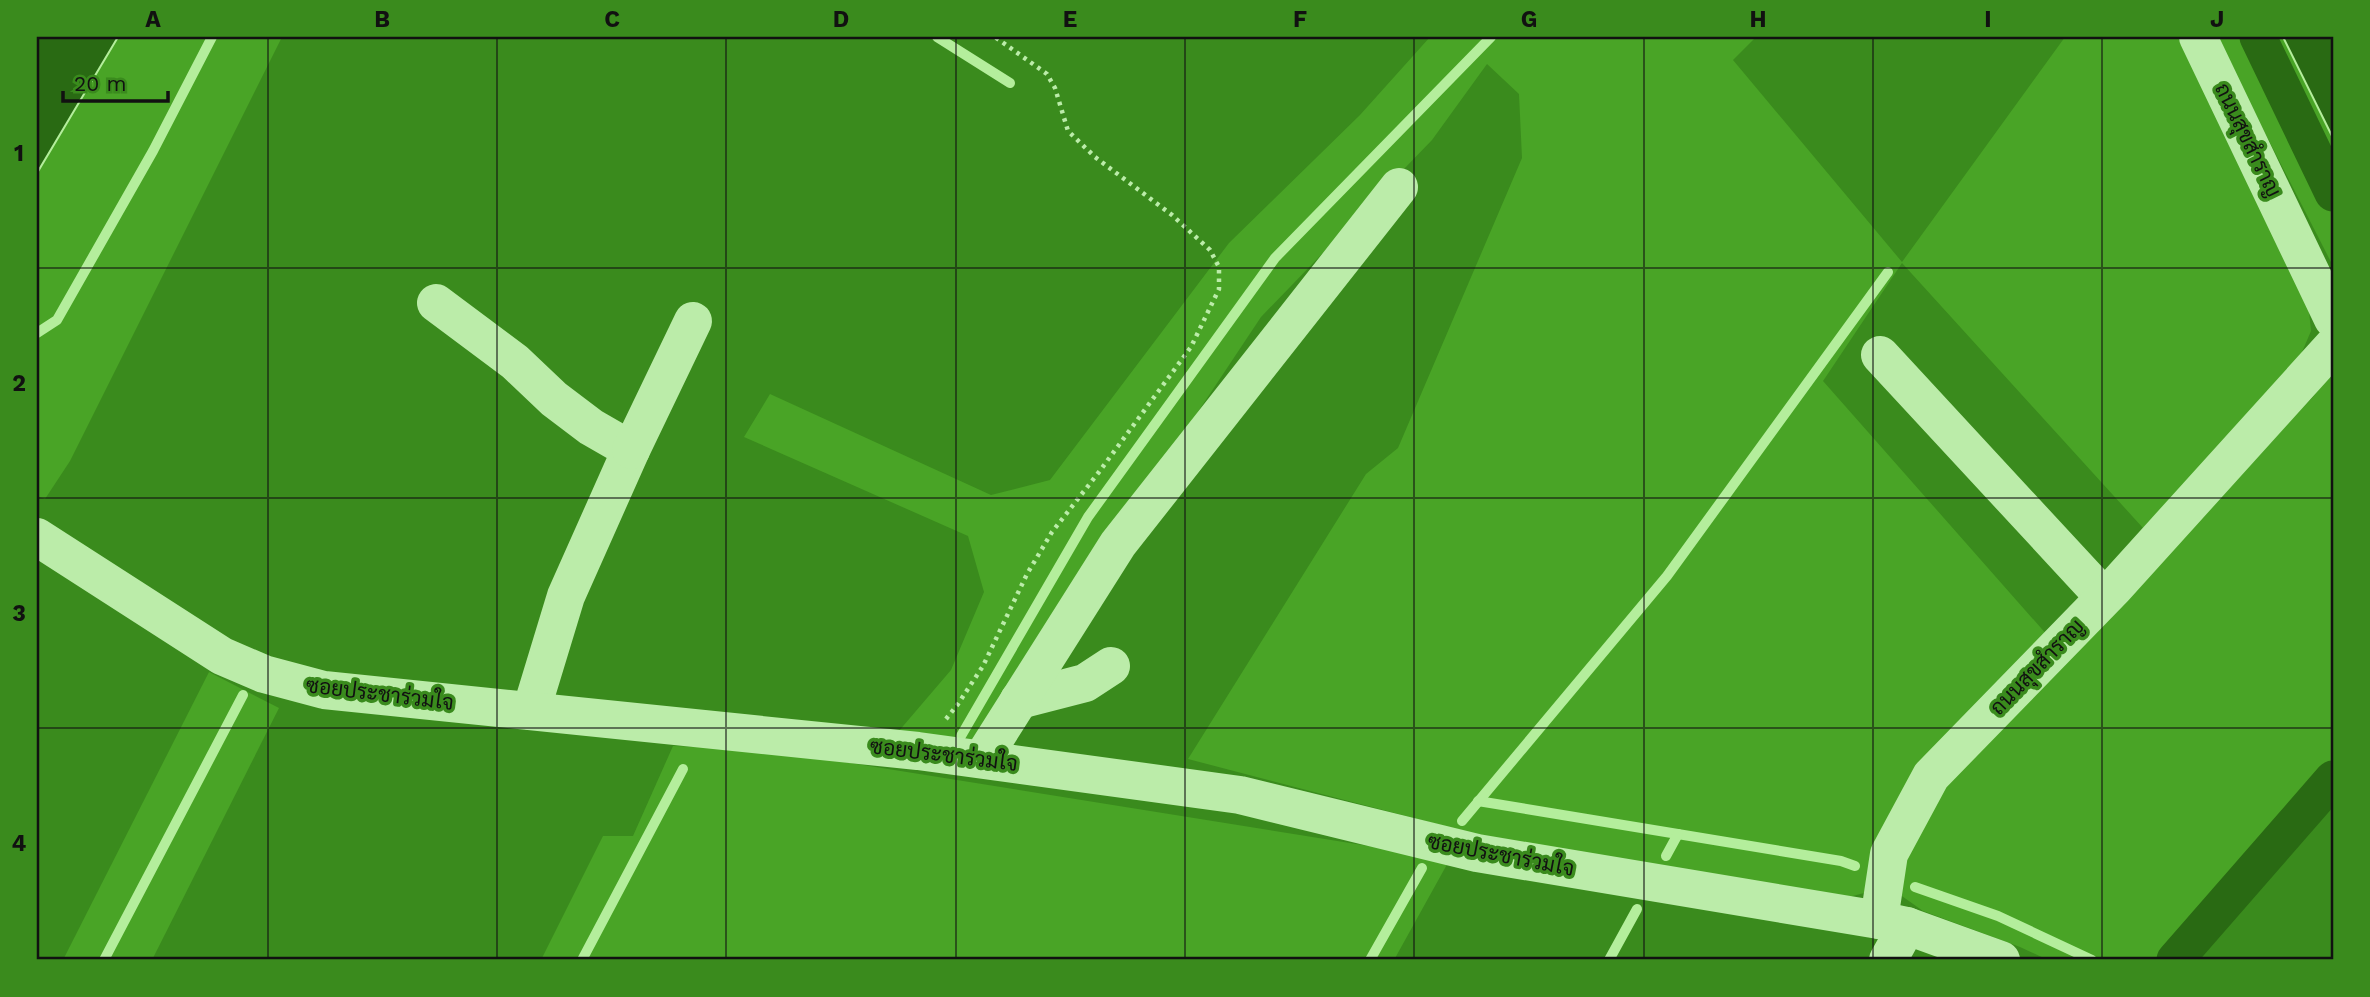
<svg xmlns="http://www.w3.org/2000/svg" width="2370" height="997" font-family="'Work Sans',Sarabun,sans-serif">
	<style>
		.green { fill: #49a426 }
		.water { fill: #296a13; stroke: #b4ee9c; stroke-width: 2 }
		.lines { fill: none; stroke-linecap: round; stroke-linejoin: round }
		.stream { stroke: #b4ee9c; stroke-width: 10 }
		.canal { stroke: #296a13; stroke-width: 37 }
		.path { stroke: #bbeca9; stroke-width: 4.5; stroke-dasharray: 3.5 5; stroke-linecap: butt }
		.minor { stroke: #bbeca9; stroke-width: 38 }
		.grid { fill: none; stroke: #111; stroke-width: 2; stroke-opacity: 0.55 }
		.labels { text-anchor: middle; stroke-width: 7; stroke-linejoin: round; paint-order: stroke }
		.street-label { font-size: 21px; fill: #111; stroke: #3a8b1d }
		.neatline { fill: none; stroke: #111; stroke-width: 2.5 }
		.grid-label { font-size: 23px; text-anchor: middle; font-weight: bold; fill: #111 }
	</style>
	<rect width="100%" height="100%" fill="#3a8b1d"/>
	<g class="green">
		<path d="M118 37H282L70 461 45 499 37 496V173Z"/>
		<path d="M1430 37H1756L1733 60 1902 262 2065 37H2178L2308 301 2311 331 2296 366 2143 528 1902 263 1823 381 2048 636 1877 842 1864 893 1845 898 1475 834 1188 759 1366 474 1398 448 1522 158 1519 94 1487 64 1432 140 1261 317 979 741 898 732 951 670 984 592 968 536 744 437 770 394 991 495 1050 480 1229 243 1360 115Z"/>
		<path d="M2216 37H2283L2333 138V266Z"/>
		<path d="M2333 370V799L2189 960H2048L2020 947 1923 911 1899 894 1904 854 1945 782 2313 397Z"/>
		<path d="M209 672 279 708 152 960H63Z"/>
		<path d="M673 746 763 749 1450 859 1394 960H541L603 836H633Z"/>
	</g>
	<g class="water">
		<path d="M37 37H118L37 173Z"/>
		<path d="M2283 37H2333V138Z"/>
	</g>
	<g class="lines">
		<g class="stream">
			<path d="M937 37 1010 83"/>
			<path d="M37 333 57 320 153 151 212 37"/>
			<path d="M961 736 1088 517 1275 258 1491 37"/>
			<path d="M1478 801 1841 861 1855 866"/>
			<path d="M1462 821 1667 576 1888 272"/>
			<path d="M1666 856 1678 834"/>
			<path d="M1915 887 1998 916 2092 960"/>
			<path d="M104 960 243 695"/>
			<path d="M582 960 683 769"/>
			<path d="M1370 960 1422 868"/>
			<path d="M1609 960 1637 909"/>
		</g>
		<g class="canal">
			<path d="M2258 37 2333 193"/>
			<path d="M2175 960 2333 779"/>
		</g>
		<path class="path" d="M946 719 958 704 983 666 1027 574 1052 532 1099 472 1191 347 1219 289V267L1210 250 1172 215 1095 157 1068 131 1055 88 1047 74 995 37"/>
		<g class="minor">
			<path d="M2198 37 2333 319"/>
			<path d="M436 303 515 362 554 399 591 427 631 450 566 596 531 711"/>
			<path d="M1880 355 2104 597"/>
			<path d="M631 450 693 321"/>
			<path d="M37 537 222 656 264 674 324 690 918 751 1240 795 1477 853 1879 920"/>
			<path d="M1019 700 1085 683 1111 666"/>
			<path d="M982 759 1118 544 1399 187"/>
			<path d="M1888 960 1907 926"/>
			<path d="M2001 960 1907 926 1879 920 1889 854 1931 776 2114 588 2333 346"/>
		</g>
	</g>
	<path class="grid" d="M268 37V960M497 37V960M726 37V960M956 37V960M1185 37V960M1414 37V960M1644 37V960M1873 37V960M2102 37V960M37 268H2333M37 498H2333M37 728H2333"/>
	<g class="labels">
		<g class="street-label">
			<text transform="translate(2248 140) rotate(64)" y="7">ถนนสุขสำราญ</text>
			<text transform="translate(2037 667) rotate(-46)" y="7">ถนนสุขสำราญ</text>
			<text transform="translate(380 694) rotate(7)" y="7">ซอยประชาร่วมใจ</text>
			<text transform="translate(944 755) rotate(7)" y="7">ซอยประชาร่วมใจ</text>
			<text transform="translate(1501 855) rotate(11)" y="7">ซอยประชาร่วมใจ</text>
		</g>
	</g>
	<rect width="2370" height="997" fill="none" stroke="#3a8b1d" stroke-width="77"/>
	<path d="M63 91v10h105v-10" fill="none" stroke="#111111" stroke-width="3.5"/>
	<text x="74" y="91" font-size="21" fill="#111111" stroke="#3a8b1d" stroke-width="5" paint-order="stroke">20 m</text>
	<rect x="38" y="38" width="2294" height="920" class="neatline"/>
	<g class="grid-label">
		<text x="153" y="27">A</text>
		<text x="382" y="27">B</text>
		<text x="612" y="27">C</text>
		<text x="841" y="27">D</text>
		<text x="1070" y="27">E</text>
		<text x="1300" y="27">F</text>
		<text x="1529" y="27">G</text>
		<text x="1758" y="27">H</text>
		<text x="1988" y="27">I</text>
		<text x="2217" y="27">J</text>
		<text x="19" y="161">1</text>
		<text x="19" y="391">2</text>
		<text x="19" y="621">3</text>
		<text x="19" y="851">4</text>
	</g>
</svg>
